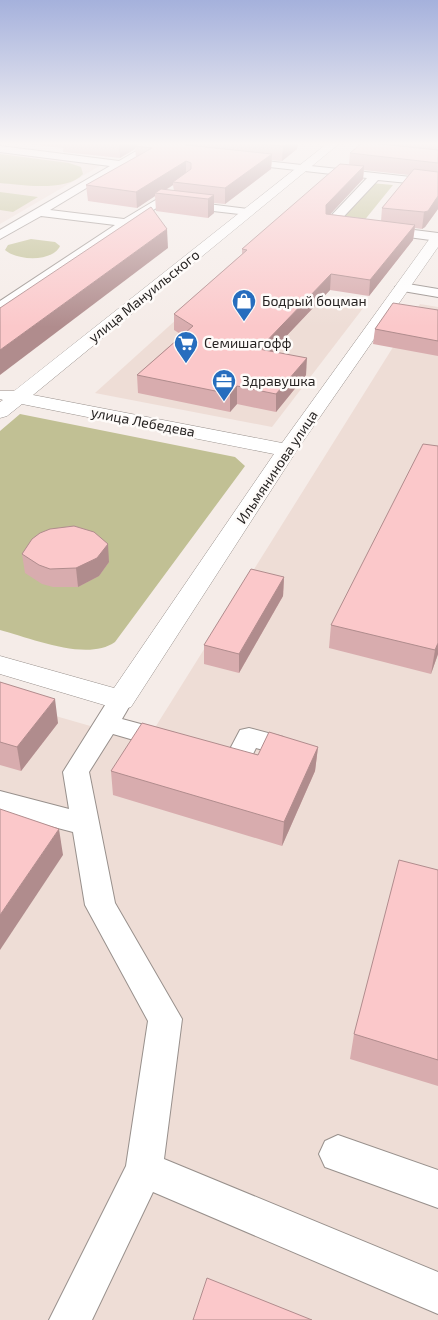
<svg xmlns="http://www.w3.org/2000/svg" width="438" height="1320" font-family="'Exo 2',sans-serif">
	<style>
		.built { fill: #eeddd6 }
		.green { fill: #c1c094 }
		.lines { fill: none; stroke-linecap: round; stroke-linejoin: round }
		.lane-casing { stroke: #98908c; stroke-width: 2 }
		.street-casing { stroke: #98908c; stroke-width: 1 }
		.lane { fill: #fff; fill-rule: evenodd }
		.street { fill: #fff; fill-rule: evenodd }
		.wall { fill: #d8acae; fill-rule: evenodd }
		.shaded-wall { fill: #b08c8d }
		.building { fill: #fbc8ca; stroke: #b08c8d }
		.labels { text-anchor: middle; stroke-width: 5; stroke-linejoin: round; paint-order: stroke }
		.far-street-label { font-size: 14px; fill: #272423; stroke: #fefbf9 }
		.far-poi-label { font-size: 14px; fill: #272423; stroke: #fefbf9; text-anchor: start }
	</style>
	<rect width="100%" height="100%" fill="#f5ece8"/>
	<g class="built">
		<path d="M0 152 103 164 0 224Z"/>
		<path d="M219 281 367 303 272 427 95 393Z"/>
		<path d="M420 304 438 307V1320H0V700L146 742Z"/>
	</g>
	<g class="green">
		<path d="M0 154 69 163 81 167 83 174C68 192 21 185 0 183Z"/>
		<path d="M371 183 393 185 363 222 340 219Z"/>
		<path d="M0 192 38 197 13 212 0 210Z"/>
		<path d="M31 239 55 242 60 246C53 262 17 261 5 250L8 245Z"/>
		<path d="M20 414 235 457 245 466 115 642C87 662 31 638 0 630V431Z"/>
	</g>
	<g class="lines">
		<g class="lane-casing">
			<g id="lane">
				<path d="M150 143H161L50 210 124 219 159 198 248 209 254 212 248 215 161 205 0 311V301L115 225 41 216 0 239V230L110 166 0 152V146L119 161Z"/>
				<path d="M238 158 438 180V186L378 180 334 227 330 228 324 224 326 221 367 178 234 163V159Z"/>
				<path d="M382 226 438 233V241L378 233 376 230 378 227Z"/>
				<path d="M402 283 438 289V297L397 290 395 287Z"/>
				<path d="M121 691 130 694 133 700 122 719 174 733 178 740 174 747 165 749 113 734 89 772 115 903 182 1019 164 1159 438 1272V1314L153 1192 92 1320H49L126 1166 148 1021 85 905 73 832 0 813V791L69 809 63 772 112 694Z"/>
				<path d="M249 728 283 737 287 744 283 751 274 753 256 748 246 768 237 771 208 762 204 755 208 748 217 745 230 749 240 730Z"/>
				<path d="M338 1135 438 1170V1208L325 1167 319 1154 325 1141Z"/>
			</g>
		</g>
		<g class="street-casing">
			<path id="street" d="M328 143H340L33 395 282 443 433 234 438 233V247L297 450 131 707 121 710 0 674V656L114 688 274 454 22 404 7 416 0 418V402L3 400 0 399V391H14Z"/>
		</g>
		<use href="#lane" class="lane"/>
		<use href="#street" class="street"/>
	</g>
	<g class="wall">
		<path d="M16 143H298L297 149 282 161 272 160 271 169 225 204 214 203V213L208 218 156 211 155 196 137 208 88 201 86 185 136 157 135 149 120 158 63 152V148ZM173 185 174 191 166 190Z"/>
		<path d="M362 143H438V209L425 227 422 229 415 228 413 240 369 296 330 290 272 351 306 375 276 412 237 404 230 412 138 393 137 375 182 335 174 330V314L242 254V249L349 165 350 153ZM364 170 409 175 382 208 381 221 330 214 363 179Z"/>
		<path d="M438 310V356L373 344 375 329Z"/>
		<path d="M438 446V654L431 674 329 648 331 625Z"/>
		<path d="M22 554 109 562 99 576 78 587H53L42 584 25 573Z"/>
		<path d="M284 577 283 596 239 673 204 664V645Z"/>
		<path d="M0 682 58 723 21 771 0 765Z"/>
		<path d="M318 747 315 771 282 846 113 795 111 771 258 755Z"/>
		<path d="M438 870V1086L350 1059 354 1034Z"/>
	</g>
	<g class="shaded-wall">
		<path d="M121 143H147L135 146V149L120 158 119 144Z"/>
		<path d="M185 143H191V151L186 153Z"/>
		<path d="M288 143H298L297 149 282 161 283 146Z"/>
		<path d="M272 154 271 169 225 204V188Z"/>
		<path d="M186 161V176L173 182V185L160 193H155V196L137 208 136 192Z"/>
		<path d="M364 166 363 179 325 220 326 205Z"/>
		<path d="M214 195V213L208 218V199Z"/>
		<path d="M438 196V209L425 227 422 229 424 212Z"/>
		<path d="M415 225 413 240 369 296 370 280Z"/>
		<path d="M167 229 168 248 0 375V350Z"/>
		<path d="M331 274 330 290 258 366 259 349Z"/>
		<path d="M307 358 306 375 276 412V394Z"/>
		<path d="M237 386V404L230 412V394Z"/>
		<path d="M108 544 109 562 99 576 78 587 76 568Z"/>
		<path d="M284 577 283 596 239 673V654Z"/>
		<path d="M438 643V654L431 674 435 650Z"/>
		<path d="M55 699 58 723 21 771 17 747Z"/>
		<path d="M318 747 315 771 282 846 284 822Z"/>
		<path d="M59 829 63 855 0 950V915Z"/>
	</g>
	<g class="building">
		<path d="M108 143H121L119 144Z"/>
		<path d="M140 143H186V145L272 154 225 188 173 182 191 169V163L186 161 136 192 86 185 152 148 135 146Z"/>
		<path d="M247 143H288L283 146Z"/>
		<path d="M362 143H371L438 150V163L350 153Z"/>
		<path d="M340 164 364 166 326 205V214L415 225 370 280 331 274 259 349 307 358 276 394 237 386 230 394 137 375 193 326 174 314 247 250 242 249Z"/>
		<path d="M414 169 438 172V196L428 211 424 212 382 208Z"/>
		<path d="M161 189 214 195 208 199 155 193Z"/>
		<path d="M151 207 167 229 0 350V308Z"/>
		<path d="M393 303 438 310V341L375 329Z"/>
		<path d="M423 444 438 446V643L435 650 331 625Z"/>
		<path d="M74 526 94 532 108 544 97 558 76 568 50 569 39 565 22 554 32 539 40 533 50 529Z"/>
		<path d="M251 569 284 577 239 654 204 645Z"/>
		<path d="M0 682 55 699 17 747 0 742Z"/>
		<path d="M142 723 258 755 269 732 318 747 284 822 111 771Z"/>
		<path d="M0 809 59 829 0 915Z"/>
		<path d="M399 860 438 870V1060L354 1034Z"/>
		<path d="M207 1278 312 1320H193Z"/>
	</g>
	<linearGradient id="sky" x2="0" y2="1"><stop stop-color="#a5b1dc"/><stop offset="0.44" stop-color="#faf6f5"/><stop offset="1" stop-color="#faf6f5" stop-opacity="0"/></linearGradient>
	<rect width="438" height="327" fill="url(#sky)"/>
	<defs>
		<g id="shop-pin" transform="scale(1.25)"><path d="M0 17L-7.5 6A9.5 9.5 0 1 1 7.5 6Z" fill="#276dbe" stroke="#fefbf9"/><path d="M-5-2.5h2.3a2.7 3.5 0 0 1 5.4 0H5L5.5 6h-11ZM-1.5-2.5h3a1.5 2.3 0 0 0-3 0Z" fill="#fff"/></g>
		<g id="supermarket-pin" transform="scale(1.25)"><path d="M0 17L-7.5 6A9.5 9.5 0 1 1 7.5 6Z" fill="#276dbe" stroke="#fefbf9"/><path d="M-6-5.5h2.5l.6 2H6L4.5 2H-2.5L-4.4-4H-6ZM-1.5 3.2a1.3 1.3 0 1 0 .1 0ZM3 3.2a1.3 1.3 0 1 0 .1 0Z" fill="#fff"/></g>
		<g id="office-pin" transform="scale(1.25)"><path d="M0 17L-7.5 6A9.5 9.5 0 1 1 7.5 6Z" fill="#276dbe" stroke="#fefbf9"/><path d="M-6-3h4V-5.5h4V-3h4V5H-6ZM-1-4.5V-3h2v-1.5ZM-6 0V1H6V0Z" fill="#fff"/></g>
	</defs>
	<g fill-rule="evenodd">
		<use href="#shop-pin" x="244" y="301"/>
		<use href="#supermarket-pin" x="186" y="343"/>
		<use href="#office-pin" x="224" y="381"/>
	</g>
	<g class="labels">
		<g class="far-street-label">
			<text transform="translate(144 296) rotate(-39)" y="5">улица Мануильского</text>
			<text transform="translate(143 422) rotate(11)" y="5">улица Лебедева</text>
			<text transform="translate(277 467) rotate(-56)" y="5">Ильмянинова улица</text>
		</g>
		<g class="far-poi-label">
			<text x="262" y="306">Бодрый боцман</text>
			<text x="204" y="348">Семишагофф</text>
			<text x="242" y="386">Здравушка</text>
		</g>
	</g>
</svg>
